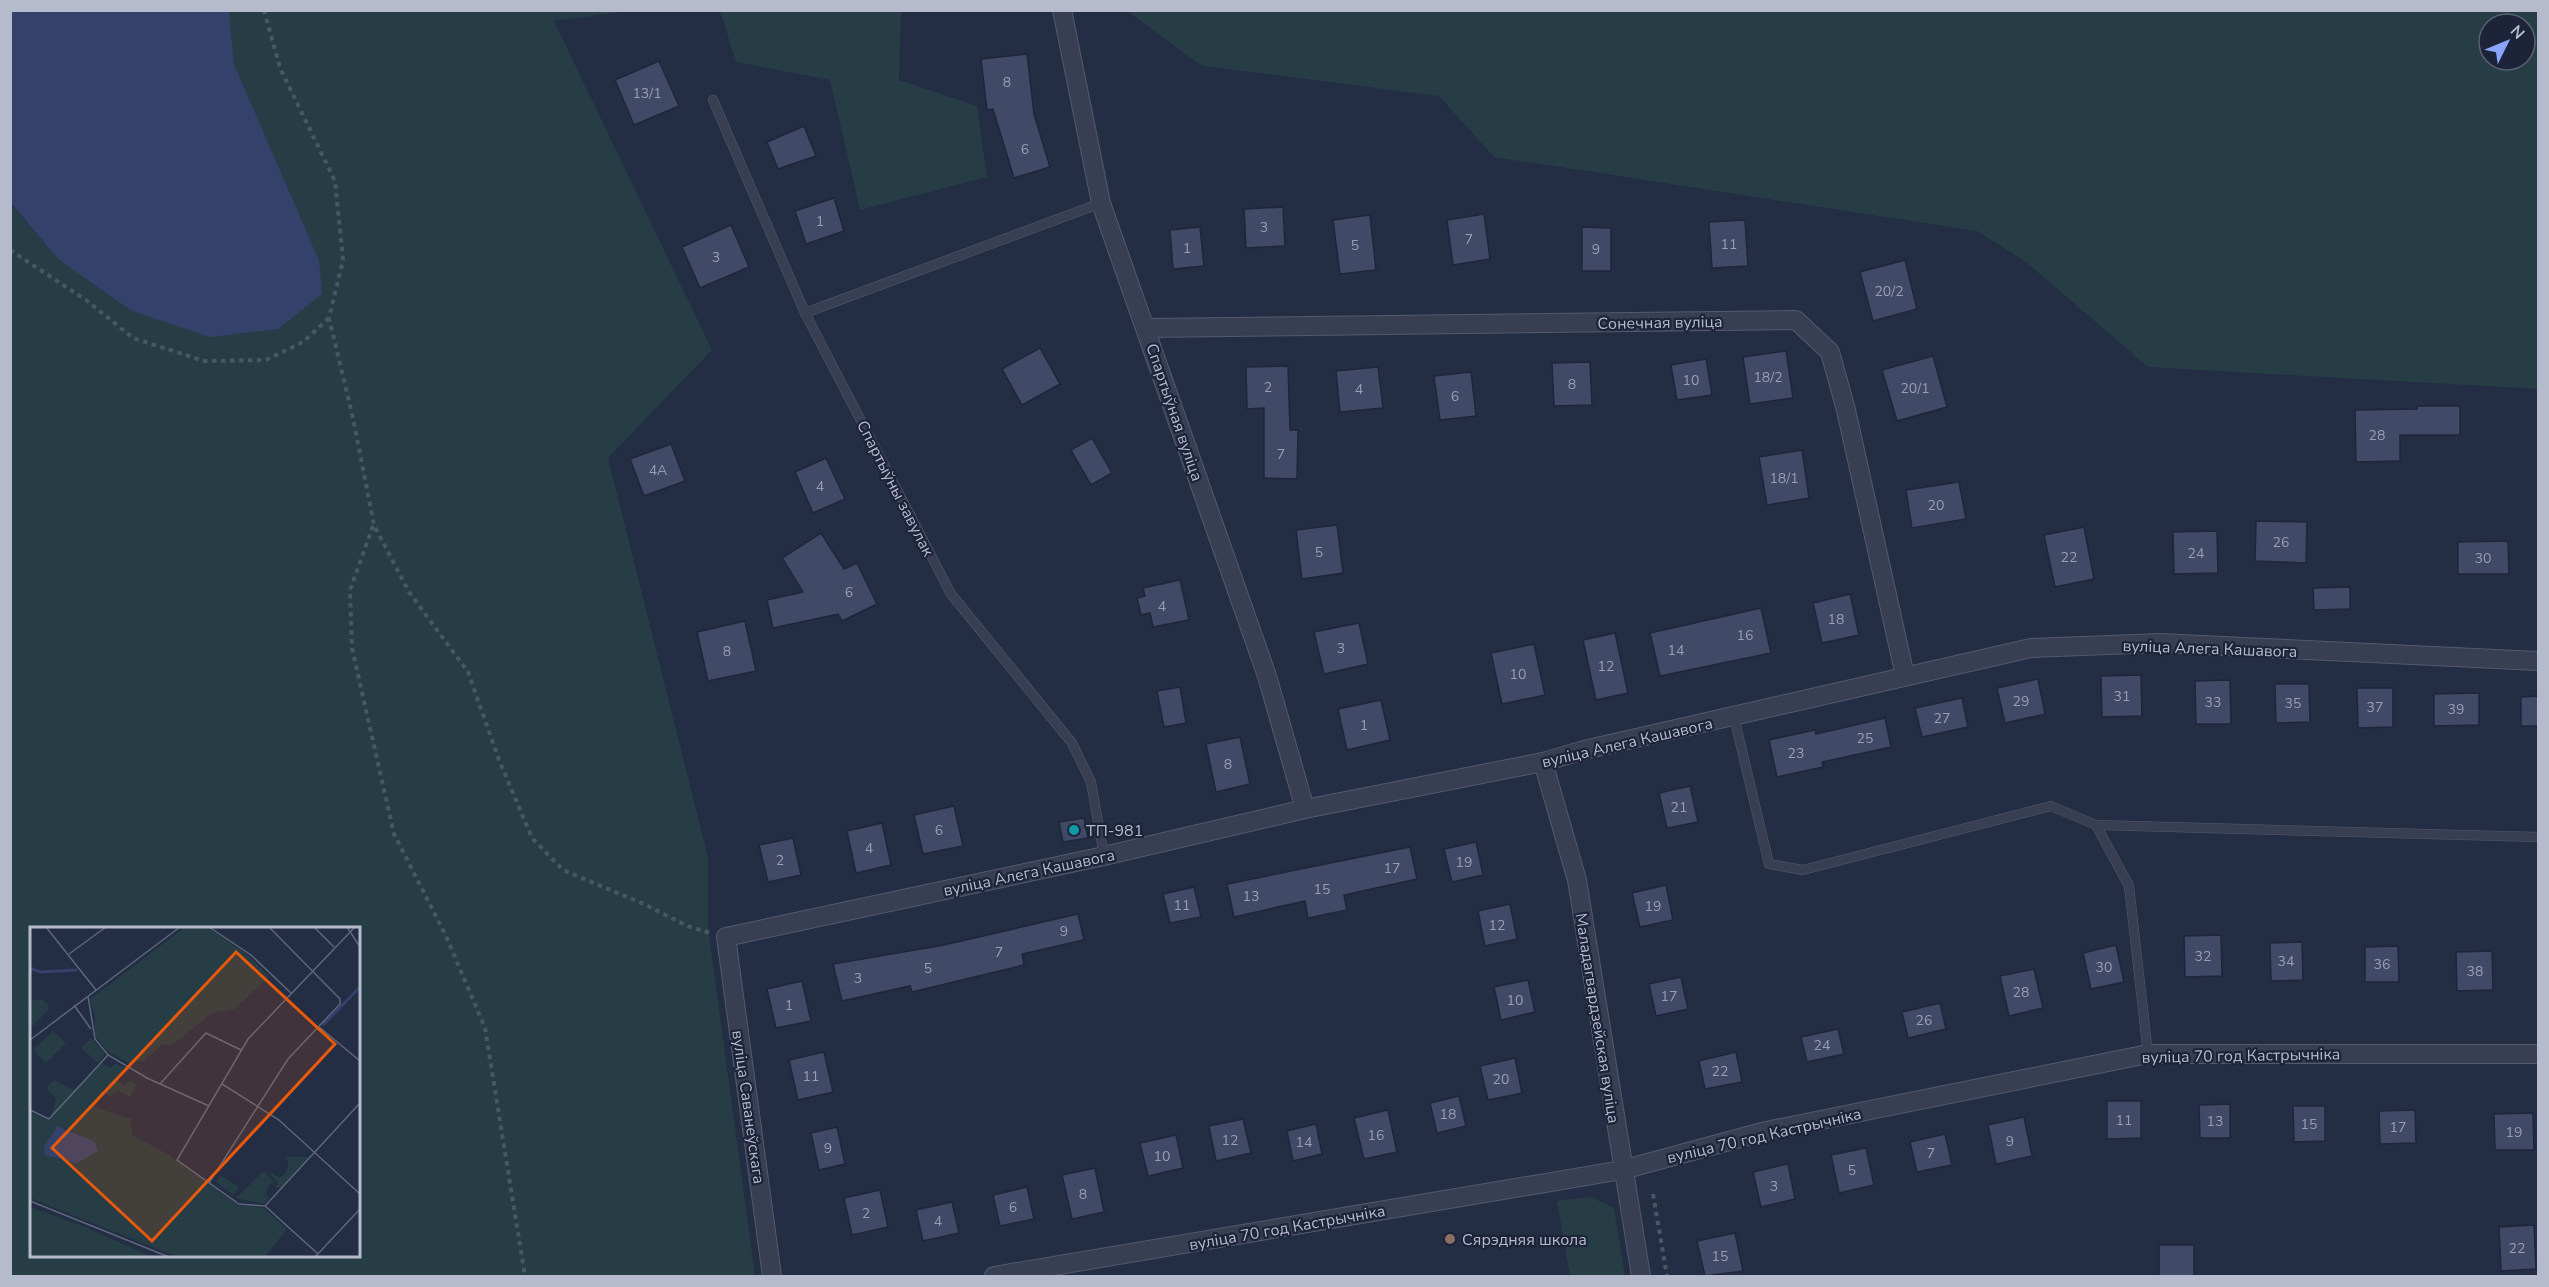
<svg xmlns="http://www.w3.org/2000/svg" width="2549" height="1287" font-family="'Nunito Sans',sans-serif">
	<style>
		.green { fill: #263d45; fill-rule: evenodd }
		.water { fill: #34426b }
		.building { fill: #404965; stroke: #1f263b; stroke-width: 1.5 }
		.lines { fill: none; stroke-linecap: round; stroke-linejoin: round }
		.lane-casing { stroke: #535a6e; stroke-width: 10 }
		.street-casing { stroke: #535a6e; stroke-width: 20 }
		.path { stroke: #445a61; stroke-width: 4; stroke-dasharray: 4.5 4.5; stroke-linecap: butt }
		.lane { stroke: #383f53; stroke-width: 9 }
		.street { stroke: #383f53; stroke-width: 18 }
		.culture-dot { fill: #0f9aa8; stroke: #1d2439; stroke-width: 2 }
		.education-dot { fill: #8d6e63; stroke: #1d2439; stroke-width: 2 }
		.labels { text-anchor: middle; stroke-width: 4.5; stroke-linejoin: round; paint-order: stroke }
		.number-label { font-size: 14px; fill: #989eb3 }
		.street-label { font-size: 16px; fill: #b5bbcd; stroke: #1d2439 }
		.poi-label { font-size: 16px; fill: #b5bbcd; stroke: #1d2439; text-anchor: start }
		.inset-river { fill: none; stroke: #34426b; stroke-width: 3 }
		.inset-road { fill: none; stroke: #5d667b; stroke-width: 1.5 }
		.view { fill: #e8590c; fill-opacity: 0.15; stroke: #e8590c; stroke-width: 3 }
		.inset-edge { fill: none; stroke: #b5bbcd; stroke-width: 3 }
	</style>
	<rect width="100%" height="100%" fill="#232d44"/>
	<g class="green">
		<path d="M229 11H629L554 21 712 350 608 458 708 857V927L755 1276H11L10 203 58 259 319 260 234 64ZM32 928H358V1256H32Z"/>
		<path d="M720 11H901L899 80 977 106 987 177 860 210 830 80 736 62Z"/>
		<path d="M1127 11H2538V389L2148 367 2026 262 1977 231 1494 157 1439 96 1202 66ZM2489 24H2525V60H2489Z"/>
		<path d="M1591 1197 1614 1208 1625 1276H1570L1557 1201Z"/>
	</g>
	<path class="water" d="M10 11H229L234 64 319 260 322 294 278 329 210 337 132 311 58 259 11 203Z"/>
	<g class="building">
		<path d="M1027 54 1034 114 1050 167 1014 178 993 109 987 110 981 59Z"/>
		<path d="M659 61 679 106 634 125 615 80Z"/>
		<path d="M804 126 816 156 778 169 767 142Z"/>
		<path d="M834 198 844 231 806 244 795 211Z"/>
		<path d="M1283 207 1285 246 1246 248 1244 209Z"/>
		<path d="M1484 214 1490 259 1453 265 1447 220Z"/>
		<path d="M1370 215 1376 270 1340 274 1333 220Z"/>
		<path d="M1745 220 1748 266 1712 268 1709 222Z"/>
		<path d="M731 225 749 267 700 288 682 247Z"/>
		<path d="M1200 227 1204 266 1173 269 1170 230Z"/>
		<path d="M1582 227 1611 228V271H1582Z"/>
		<path d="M1905 260 1917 309 1873 321 1860 272Z"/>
		<path d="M1040 348 1060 384 1022 405 1002 369Z"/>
		<path d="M1786 351 1793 398 1750 404 1743 357Z"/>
		<path d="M1933 356 1947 407 1897 421 1882 370Z"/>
		<path d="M1706 359 1712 395 1677 400 1671 365Z"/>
		<path d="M1590 362 1592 405 1554 406 1552 363Z"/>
		<path d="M1288 366 1290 430H1298L1297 479 1264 478V408L1247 409 1246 367Z"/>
		<path d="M1378 367 1383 408 1340 412 1336 371Z"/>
		<path d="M1471 372 1476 416 1440 420 1434 376Z"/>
		<path d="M2417 406H2460V435H2400V461L2356 462 2355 410 2417 409Z"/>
		<path d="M1092 438 1112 473 1091 485 1071 450Z"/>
		<path d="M671 444 685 481 644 496 630 459Z"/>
		<path d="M1802 450 1809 498 1767 505 1759 457Z"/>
		<path d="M826 458 845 499 813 513 795 472Z"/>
		<path d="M1959 482 1966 519 1912 528 1906 490Z"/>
		<path d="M2256 521 2307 522 2306 563 2255 561Z"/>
		<path d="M1337 525 1343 573 1302 579 1296 530Z"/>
		<path d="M2084 527 2094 579 2055 587 2044 535Z"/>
		<path d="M2217 531 2218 573 2174 574 2173 532Z"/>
		<path d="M821 533 844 569 857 563 877 604 842 621 838 614 773 628 767 600 803 592 782 558Z"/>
		<path d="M2508 541 2509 574H2458V542Z"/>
		<path d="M1180 580 1189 620 1153 627 1150 613 1141 615 1137 598 1145 596 1143 588Z"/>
		<path d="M2350 587V609L2314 610 2313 588Z"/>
		<path d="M1850 594 1859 635 1822 643 1813 603Z"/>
		<path d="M1761 608 1771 653 1660 676 1650 633Z"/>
		<path d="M745 621 756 671 708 681 697 632Z"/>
		<path d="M1359 623 1368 664 1324 674 1314 632Z"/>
		<path d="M1615 633 1628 693 1596 700 1583 640Z"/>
		<path d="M1534 644 1545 695 1502 704 1491 653Z"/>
		<path d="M2141 675 2142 716 2102 717 2101 676Z"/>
		<path d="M2038 679 2045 714 2005 723 1997 688Z"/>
		<path d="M2230 680 2231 724H2196L2195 681Z"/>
		<path d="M2275 684H2309L2310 722 2276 723Z"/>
		<path d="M1180 687 1186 723 1164 727 1157 691Z"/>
		<path d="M2357 688H2393V727L2358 728Z"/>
		<path d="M2479 693V725L2434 726V694Z"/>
		<path d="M2538 696V726H2521V697Z"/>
		<path d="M1962 698 1968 727 1922 737 1915 708Z"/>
		<path d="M1381 700 1390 740 1347 750 1338 709Z"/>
		<path d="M1885 718 1891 747 1822 762 1823 767 1777 777 1769 740 1815 730 1816 734Z"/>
		<path d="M1240 737 1250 784 1216 792 1206 744Z"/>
		<path d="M1690 786 1698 822 1667 828 1659 793Z"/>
		<path d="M954 806 963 846 923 854 914 815Z"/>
		<path d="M1084 818 1088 838 1063 842 1059 822Z"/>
		<path d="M882 823 891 865 856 873 847 831Z"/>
		<path d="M793 838 801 875 768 882 759 845Z"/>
		<path d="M1476 842 1483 875 1452 882 1444 849Z"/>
		<path d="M1410 847 1417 879 1344 895 1347 910 1308 918 1305 901 1234 917 1227 884Z"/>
		<path d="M1666 885 1673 920 1640 927 1632 893Z"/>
		<path d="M1194 887 1201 917 1170 923 1163 894Z"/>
		<path d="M1510 904 1517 939 1485 946 1478 911Z"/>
		<path d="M1078 914 1084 940 1022 954 1024 965 912 992 910 986 842 1001 833 964 944 945Z"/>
		<path d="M2221 935 2222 976 2185 977 2184 936Z"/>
		<path d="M2302 942 2303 980 2271 981 2270 943Z"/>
		<path d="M2116 945 2124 982 2091 989 2083 953Z"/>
		<path d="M2398 946 2399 982H2365V947Z"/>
		<path d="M2492 951 2493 990 2457 991 2456 952Z"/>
		<path d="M2034 969 2043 1008 2009 1016 2000 976Z"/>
		<path d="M1681 977 1688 1009 1656 1016 1649 984Z"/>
		<path d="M1528 980 1535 1012 1501 1020 1494 987Z"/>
		<path d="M802 981 811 1021 776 1028 767 989Z"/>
		<path d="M1940 1003 1946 1029 1908 1038 1902 1012Z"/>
		<path d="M1838 1029 1844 1054 1807 1062 1801 1037Z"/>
		<path d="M824 1052 833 1092 798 1100 789 1060Z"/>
		<path d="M1736 1052 1742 1082 1705 1089 1699 1061Z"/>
		<path d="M1515 1058 1522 1093 1488 1100 1480 1066Z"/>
		<path d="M1459 1096 1466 1126 1437 1133 1430 1103Z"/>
		<path d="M2107 1101H2141V1138L2107 1139Z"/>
		<path d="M2230 1104V1138H2200L2199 1105Z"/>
		<path d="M2293 1106H2325V1141L2294 1142Z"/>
		<path d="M1388 1110 1397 1152 1364 1159 1354 1118Z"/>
		<path d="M2415 1110 2416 1143 2380 1144 2379 1111Z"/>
		<path d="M2533 1113 2534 1150H2495L2494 1114Z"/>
		<path d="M2024 1117 2032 1156 1996 1164 1988 1125Z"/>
		<path d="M1243 1119 1251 1153 1216 1161 1209 1126Z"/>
		<path d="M1316 1124 1322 1154 1293 1161 1287 1131Z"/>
		<path d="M837 1127 845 1164 819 1170 811 1133Z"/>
		<path d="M1945 1134 1952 1165 1917 1172 1910 1142Z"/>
		<path d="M1176 1135 1183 1168 1148 1176 1140 1143Z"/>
		<path d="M1866 1148 1874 1185 1839 1193 1831 1155Z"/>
		<path d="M1788 1164 1795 1199 1761 1207 1753 1172Z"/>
		<path d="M1095 1168 1104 1212 1072 1219 1062 1175Z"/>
		<path d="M1027 1187 1034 1219 1000 1226 993 1195Z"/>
		<path d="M880 1190 888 1227 852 1235 844 1198Z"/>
		<path d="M952 1202 959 1233 923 1241 916 1210Z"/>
		<path d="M2534 1225 2536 1269 2501 1271 2499 1227Z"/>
		<path d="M1735 1233 1743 1271 1705 1276 1697 1241Z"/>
		<rect x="2159" y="1245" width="35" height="31"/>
	</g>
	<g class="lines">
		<g class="lane-casing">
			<g id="lane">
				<path d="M713 100 805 313 951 594 1072 743 1091 782 1104 856"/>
				<path d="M805 313 1101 203"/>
				<path d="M1734 717 1769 864 1803 870 2051 806 2096 825 2129 886 2148 1054"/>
				<path d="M2096 825 2538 837"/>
			</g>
		</g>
		<g class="street-casing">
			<g id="street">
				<path d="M1062 10 1101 203 1267 676 1305 809"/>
				<path d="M1146 328 1796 320 1830 352 1846 410 1905 676"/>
				<path d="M1543 762 1577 880 1641 1276"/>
				<path d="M772 1276 726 937 1104 856 1305 809 1543 762 1584 750 2031 648 2160 643 2538 661"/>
				<path d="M994 1276 1622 1170 1766 1131 2148 1054H2538"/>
			</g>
		</g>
		<g class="path">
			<path d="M264 10 280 68 335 181 343 260 329 318 353 418 374 525 409 592 468 672 499 760 532 838 563 870 644 904 687 926 710 933"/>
			<path d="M10 250 86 300 133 338 204 361 266 360 303 342 329 318"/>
			<path d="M373 526 350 590 352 648 394 834 446 936 485 1028 525 1276"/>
			<path d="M1653 1194 1667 1276"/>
		</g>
		<use href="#lane" class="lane"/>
		<use href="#street" class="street"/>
	</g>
	<circle class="culture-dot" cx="1074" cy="830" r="6"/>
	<circle class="education-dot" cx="1450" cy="1239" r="6"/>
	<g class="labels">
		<g class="number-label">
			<text x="1007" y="87">8</text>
			<text x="647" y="98">13/1</text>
			<text x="1025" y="154">6</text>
			<text x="820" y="226">1</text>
			<text x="1264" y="232">3</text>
			<text x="1469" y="244">7</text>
			<text x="1729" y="249">11</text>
			<text x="1355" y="250">5</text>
			<text x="1187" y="253">1</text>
			<text x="1596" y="254">9</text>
			<text x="716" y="262">3</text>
			<text x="1889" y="296">20/2</text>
			<text x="1768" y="382">18/2</text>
			<text x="1691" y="385">10</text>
			<text x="1572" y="389">8</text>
			<text x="1268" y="392">2</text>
			<text x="1915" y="393">20/1</text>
			<text x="1359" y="394">4</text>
			<text x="1455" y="401">6</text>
			<text x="2377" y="440">28</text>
			<text x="1281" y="459">7</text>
			<text x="658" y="475">4А</text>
			<text x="1784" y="483">18/1</text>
			<text x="820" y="491">4</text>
			<text x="1936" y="510">20</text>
			<text x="2281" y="547">26</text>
			<text x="1319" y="557">5</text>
			<text x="2196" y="558">24</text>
			<text x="2069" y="562">22</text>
			<text x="2483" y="563">30</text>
			<text x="849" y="597">6</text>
			<text x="1162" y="611">4</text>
			<text x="1836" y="624">18</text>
			<text x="1745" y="640">16</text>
			<text x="1341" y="653">3</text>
			<text x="1676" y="655">14</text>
			<text x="727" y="656">8</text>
			<text x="1606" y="671">12</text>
			<text x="1518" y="679">10</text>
			<text x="2122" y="701">31</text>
			<text x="2021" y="706">29</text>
			<text x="2213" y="707">33</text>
			<text x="2293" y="708">35</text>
			<text x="2375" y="712">37</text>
			<text x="2456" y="714">39</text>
			<text x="1942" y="723">27</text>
			<text x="1364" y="730">1</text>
			<text x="1865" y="743">25</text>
			<text x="1796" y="758">23</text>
			<text x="1228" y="769">8</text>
			<text x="1679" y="812">21</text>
			<text x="939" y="835">6</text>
			<text x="869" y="853">4</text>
			<text x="780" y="865">2</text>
			<text x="1464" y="867">19</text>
			<text x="1392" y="873">17</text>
			<text x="1322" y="894">15</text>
			<text x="1251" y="901">13</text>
			<text x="1182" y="910">11</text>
			<text x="1653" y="911">19</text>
			<text x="1497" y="930">12</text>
			<text x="1064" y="936">9</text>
			<text x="999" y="957">7</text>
			<text x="2203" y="961">32</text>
			<text x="2286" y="966">34</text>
			<text x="2382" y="969">36</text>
			<text x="2104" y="972">30</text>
			<text x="928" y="973">5</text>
			<text x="2475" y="976">38</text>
			<text x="858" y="983">3</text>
			<text x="2021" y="997">28</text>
			<text x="1669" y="1001">17</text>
			<text x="1515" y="1005">10</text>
			<text x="789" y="1010">1</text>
			<text x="1924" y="1025">26</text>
			<text x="1822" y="1050">24</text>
			<text x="1720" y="1076">22</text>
			<text x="811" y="1081">11</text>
			<text x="1501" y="1084">20</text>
			<text x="1448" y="1119">18</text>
			<text x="2124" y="1125">11</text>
			<text x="2215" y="1126">13</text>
			<text x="2309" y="1129">15</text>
			<text x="2398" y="1132">17</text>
			<text x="2514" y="1137">19</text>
			<text x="1376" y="1140">16</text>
			<text x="1230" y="1145">12</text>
			<text x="2010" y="1146">9</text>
			<text x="1304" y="1147">14</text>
			<text x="828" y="1153">9</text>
			<text x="1931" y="1158">7</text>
			<text x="1162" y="1161">10</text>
			<text x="1852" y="1175">5</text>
			<text x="1774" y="1191">3</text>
			<text x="1083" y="1199">8</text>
			<text x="1013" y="1212">6</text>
			<text x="866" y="1218">2</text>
			<text x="938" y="1226">4</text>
			<text x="2517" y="1253">22</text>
			<text x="1720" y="1261">15</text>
		</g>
		<g class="street-label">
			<text transform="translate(1660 322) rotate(-1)" y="6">Сонечная вуліца</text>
			<text transform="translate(1175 412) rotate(71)" y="6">Спартыўная вуліца</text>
			<text transform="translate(896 488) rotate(63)" y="6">Спартыўны завулак</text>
			<text transform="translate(2210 648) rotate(2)" y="6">вуліца Алега Кашавога</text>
			<text transform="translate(1627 742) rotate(-13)" y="6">вуліца Алега Кашавога</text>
			<text transform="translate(1029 872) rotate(-12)" y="6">вуліца Алега Кашавога</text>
			<text transform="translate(1598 1018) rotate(81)" y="6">Маладагвардзейская вуліца</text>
			<text transform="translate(2241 1055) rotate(-1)" y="6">вуліца 70 год Кастрычніка</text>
			<text transform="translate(749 1107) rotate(82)" y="6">вуліца Саванеўскага</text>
			<text transform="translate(1764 1135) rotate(-13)" y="6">вуліца 70 год Кастрычніка</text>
			<text transform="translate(1287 1227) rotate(-10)" y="6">вуліца 70 год Кастрычніка</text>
		</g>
		<g class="poi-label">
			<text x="1086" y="836">ТП-981</text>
			<text x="1462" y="1245">Сярэдняя школа</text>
		</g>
	</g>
	<g transform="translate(30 927)">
		<rect width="330" height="330" fill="#232d44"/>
		<path d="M155 0H177L217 27 239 49 205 82 182 86 142 118 133 117 114 134 99 136 78 125 64 107 65 90 60 72ZM12 72 19 78 17 84 0 102V74ZM23 104 36 116 16 136 3 123ZM61 111 75 126 68 136 51 121ZM72 136 81 141 85 136 97 141 88 153 93 158 101 154 107 158 100 170 88 163 80 169 74 166 64 180 101 192 102 208 139 228 208 278 234 281 257 302 235 330H147L0 271V185L20 194 26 171 16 161 24 153 44 163ZM36 201 44 208 68 218 19 210ZM255 230H281L251 261 245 260 248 256 240 247 242 245 249 251 255 246 259 236ZM234 244 244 255 239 258 236 265 239 271 234 277 206 271ZM190 248 209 260 203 268 186 255ZM0 280 48 297 123 330H0Z" fill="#263d45" fill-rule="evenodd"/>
		<path d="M27 199 65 215 68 224 47 236 15 228 14 220Z" fill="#34426b"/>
		<path class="inset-river" d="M0 41 10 45 47 43M293 98 330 60"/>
		<path class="inset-road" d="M16 0 66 63M179 0 221 28 262 67M284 0 304 20M317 0 330 20M39 27 76 0M58 69 65 112 78 128 117 151 179 179M44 78 61 102M288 99 330 134M0 113 150 0M130 157 176 106 211 123M192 157 249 193 330 267M0 183 19 192 78 128M179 256 258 132 310 77V72L239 0M0 274 139 330M235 279 330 176M288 327 235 279 209 277 147 233 218 112 325 0M285 330 330 282"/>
		<path class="view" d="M206 25 305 117 122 314 22 221Z"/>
		<rect width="330" height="330" class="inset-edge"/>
	</g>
	<rect width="2549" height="1287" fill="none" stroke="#b5bbcd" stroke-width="24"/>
	<g transform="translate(2507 42) rotate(47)"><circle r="28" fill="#1d2439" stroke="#5a6074" stroke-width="1.5"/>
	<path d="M0-4.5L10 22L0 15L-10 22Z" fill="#89a5ff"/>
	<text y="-9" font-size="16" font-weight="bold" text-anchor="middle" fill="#b5bbcd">N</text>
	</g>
</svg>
